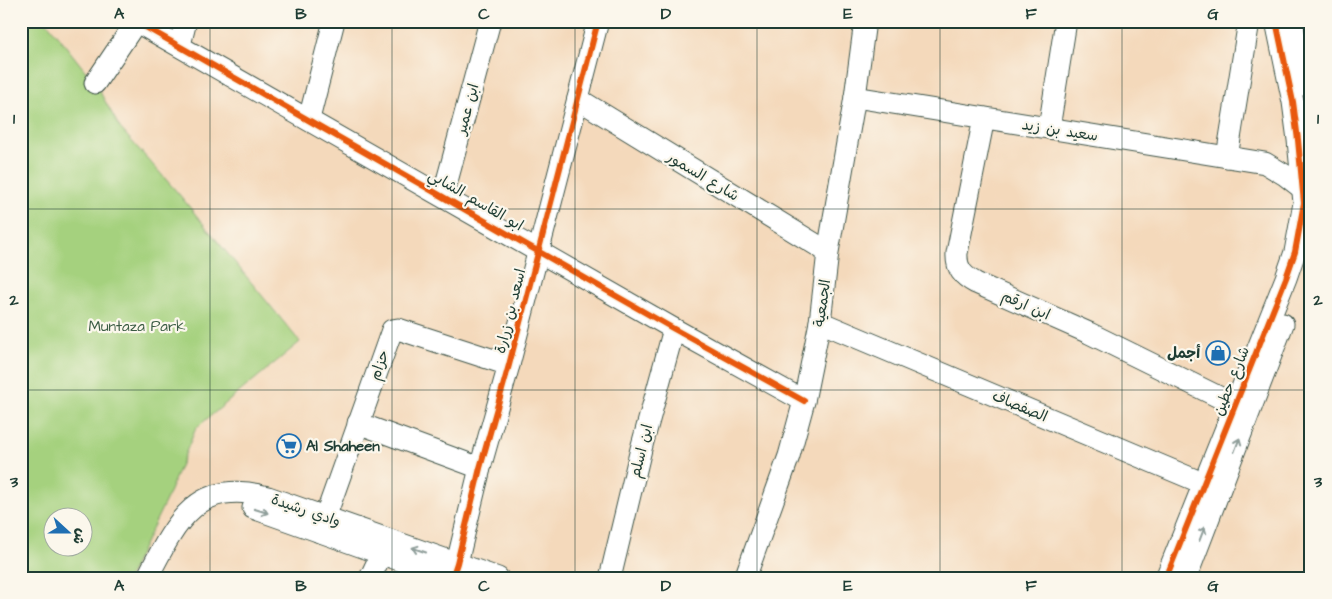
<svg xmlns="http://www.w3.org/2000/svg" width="1332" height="599" font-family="'Architects Daughter','Playpen Sans Arabic',sans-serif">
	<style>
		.green { fill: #a5d17e; stroke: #628759; fill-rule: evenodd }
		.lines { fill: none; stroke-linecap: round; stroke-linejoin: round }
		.minor-casing { stroke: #3f5448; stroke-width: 23 }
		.minor { stroke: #fff; stroke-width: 21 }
		.cycleway-casing { stroke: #fbf7ec; stroke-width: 9 }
		.cycleway { stroke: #e8590c; stroke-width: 6 }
		.oneway { stroke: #8f9e9a }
		.grid { fill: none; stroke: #1f3d34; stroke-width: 1; stroke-opacity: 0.55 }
		.labels { text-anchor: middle; stroke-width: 4.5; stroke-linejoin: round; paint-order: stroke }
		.street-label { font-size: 15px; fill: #1f3d34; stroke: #fbf7ec }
		.park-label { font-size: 15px; fill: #3a5b43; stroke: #fbf7ec }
		.poi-label { font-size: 15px; font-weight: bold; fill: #1f3d34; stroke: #fbf7ec; text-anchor: end }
		.neatline { fill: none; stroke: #1f3d34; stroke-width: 2 }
		.grid-label { font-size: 16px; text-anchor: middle; font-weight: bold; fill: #1f3d34 }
	</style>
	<rect width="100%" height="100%" fill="#fbf7ec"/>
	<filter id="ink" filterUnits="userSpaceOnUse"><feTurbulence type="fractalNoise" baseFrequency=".02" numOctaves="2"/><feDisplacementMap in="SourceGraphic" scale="10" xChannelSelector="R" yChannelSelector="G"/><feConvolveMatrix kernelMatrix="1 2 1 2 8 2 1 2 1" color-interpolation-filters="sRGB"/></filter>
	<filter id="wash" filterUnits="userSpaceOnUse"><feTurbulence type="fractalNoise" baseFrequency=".0096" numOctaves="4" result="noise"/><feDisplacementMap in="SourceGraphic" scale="20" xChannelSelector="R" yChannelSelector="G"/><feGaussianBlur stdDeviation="1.12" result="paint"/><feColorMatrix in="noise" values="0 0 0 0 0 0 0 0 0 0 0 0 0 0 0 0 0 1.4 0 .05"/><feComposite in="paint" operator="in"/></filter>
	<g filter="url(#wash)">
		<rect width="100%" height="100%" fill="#f4d9bb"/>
		<path class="green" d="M21 21H46L95 83 120 128 178 193 300 342 196 428 166 500 128 578H21ZM52 516H82V546H52Z"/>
	</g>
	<g filter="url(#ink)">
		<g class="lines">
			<g class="minor-casing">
				<g id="minor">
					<path d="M135 21 674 329 804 401"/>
					<path d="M1292 21 1304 85"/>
					<path d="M180 45 186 21"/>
					<path d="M95 83 136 22"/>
					<path d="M855 97 1265 163 1285 175 1303 189"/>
					<path d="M578 99 828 252"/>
					<path d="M984 118 957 253C956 269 963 276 976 283L1089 333 1235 405"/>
					<path d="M309 119 334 21"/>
					<path d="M1049 128 1066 21"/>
					<path d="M1227 157 1249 21"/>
					<path d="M443 196 490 21"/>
					<path d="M820 322 1219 490"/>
					<path d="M358 423 480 468"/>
					<path d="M253 508 450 578"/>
					<path d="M320 532 392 330 398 329 509 365"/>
					<path d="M611 574 641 449 674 329"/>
					<path d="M147 578C176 522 197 477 268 497L498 578"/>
					<path d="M370 578 387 542"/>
					<path d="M452 578 457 563 480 468 509 365 598 21"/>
					<path d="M745 578 789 456 804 401 820 322 828 252 855 97 865 21"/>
					<path d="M1166 578 1286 278 1295 252 1304 203 1298 140 1293 102 1276 21"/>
					<path d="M1186 578 1283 324"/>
				</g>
			</g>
			<use href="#minor" class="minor"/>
			<g class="cycleway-casing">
				<g id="cycleway">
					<path d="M135 21 674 329 804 401"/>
					<path d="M452 578 457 563 480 468 509 365 598 21"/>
					<path d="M1166 578 1286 278 1295 252 1304 203 1298 140 1293 102 1276 21"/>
				</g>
			</g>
			<use href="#cycleway" class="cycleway"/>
		</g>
		<defs><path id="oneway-shaft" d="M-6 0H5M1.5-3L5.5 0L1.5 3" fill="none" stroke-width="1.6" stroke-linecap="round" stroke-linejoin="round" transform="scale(1.25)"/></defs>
		<g class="oneway">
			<use href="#oneway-shaft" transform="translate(1237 445) rotate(-69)"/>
			<use href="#oneway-shaft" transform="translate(261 511) rotate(17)"/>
			<use href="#oneway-shaft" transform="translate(1202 534) rotate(-69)"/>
			<use href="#oneway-shaft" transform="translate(419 550) rotate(-161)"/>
		</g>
	</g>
	<path class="grid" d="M210 21V578M392 21V578M575 21V578M757 21V578M940 21V578M1122 21V578M21 209H1311M21 390H1311"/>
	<defs>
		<g id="shop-ring" transform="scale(1.25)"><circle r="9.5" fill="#fbf7ec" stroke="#1f6fb2" stroke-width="1.5"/><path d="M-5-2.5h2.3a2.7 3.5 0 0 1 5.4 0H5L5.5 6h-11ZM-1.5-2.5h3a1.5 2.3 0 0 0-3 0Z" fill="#1f6fb2"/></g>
		<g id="supermarket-ring" transform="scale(1.25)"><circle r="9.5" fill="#fbf7ec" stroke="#1f6fb2" stroke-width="1.5"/><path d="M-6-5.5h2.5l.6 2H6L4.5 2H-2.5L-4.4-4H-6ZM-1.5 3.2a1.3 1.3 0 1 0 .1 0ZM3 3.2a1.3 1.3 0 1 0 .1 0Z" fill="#1f6fb2"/></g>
	</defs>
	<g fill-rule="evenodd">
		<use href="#shop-ring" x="1218" y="353"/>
		<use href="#supermarket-ring" x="289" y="446"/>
	</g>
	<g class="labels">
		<g class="street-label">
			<text transform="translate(467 109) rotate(-75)" y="5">ابن عمير</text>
			<text transform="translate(1060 130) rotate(9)" y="5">سعيد بن زيد</text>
			<text transform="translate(703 176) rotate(31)" y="5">شارع السمور</text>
			<text transform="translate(476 200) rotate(30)" y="5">ابو القاسم الشابي</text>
			<text transform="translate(822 303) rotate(-82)" y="5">الجمعية</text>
			<text transform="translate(1026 305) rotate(24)" y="5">ابن ارقم</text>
			<text transform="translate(510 311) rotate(-76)" y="5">اسعد بن زرارة</text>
			<text transform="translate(379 365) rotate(-71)" y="5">حزام</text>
			<text transform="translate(1231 381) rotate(-68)" y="5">شارع حطين</text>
			<text transform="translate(1020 406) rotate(23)" y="5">الصفصاف</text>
			<text transform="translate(641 451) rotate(-76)" y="5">ابن اسلم</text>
			<text transform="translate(306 510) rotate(19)" y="5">وادي رشيدة</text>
		</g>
		<g class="park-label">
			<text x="137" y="331">Muntaza Park</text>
		</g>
		<g class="poi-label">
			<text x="1200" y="358">أجمل</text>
			<text x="306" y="451" text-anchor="start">Al Shaheen</text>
		</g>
	</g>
	<rect width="1332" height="599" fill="none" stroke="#fbf7ec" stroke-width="55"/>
	<g transform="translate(68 532) rotate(111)"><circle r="24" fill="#fbf7ec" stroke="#a3ada2"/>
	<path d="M0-4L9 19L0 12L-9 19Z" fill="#1f6fb2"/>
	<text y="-8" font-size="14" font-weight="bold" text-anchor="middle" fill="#1f3d34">ش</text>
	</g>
	<rect x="28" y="28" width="1276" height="544" class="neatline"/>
	<g class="grid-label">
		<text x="119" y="19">A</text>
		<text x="301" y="19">B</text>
		<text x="484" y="19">C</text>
		<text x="666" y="19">D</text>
		<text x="848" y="19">E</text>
		<text x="1031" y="19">F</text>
		<text x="1213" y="19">G</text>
		<text x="14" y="124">1</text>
		<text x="1318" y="124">1</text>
		<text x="14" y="305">2</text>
		<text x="1318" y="305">2</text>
		<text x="14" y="487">3</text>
		<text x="1318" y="487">3</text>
		<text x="119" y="591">A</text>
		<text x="301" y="591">B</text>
		<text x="484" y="591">C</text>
		<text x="666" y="591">D</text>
		<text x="848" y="591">E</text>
		<text x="1031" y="591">F</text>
		<text x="1213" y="591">G</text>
	</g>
</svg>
